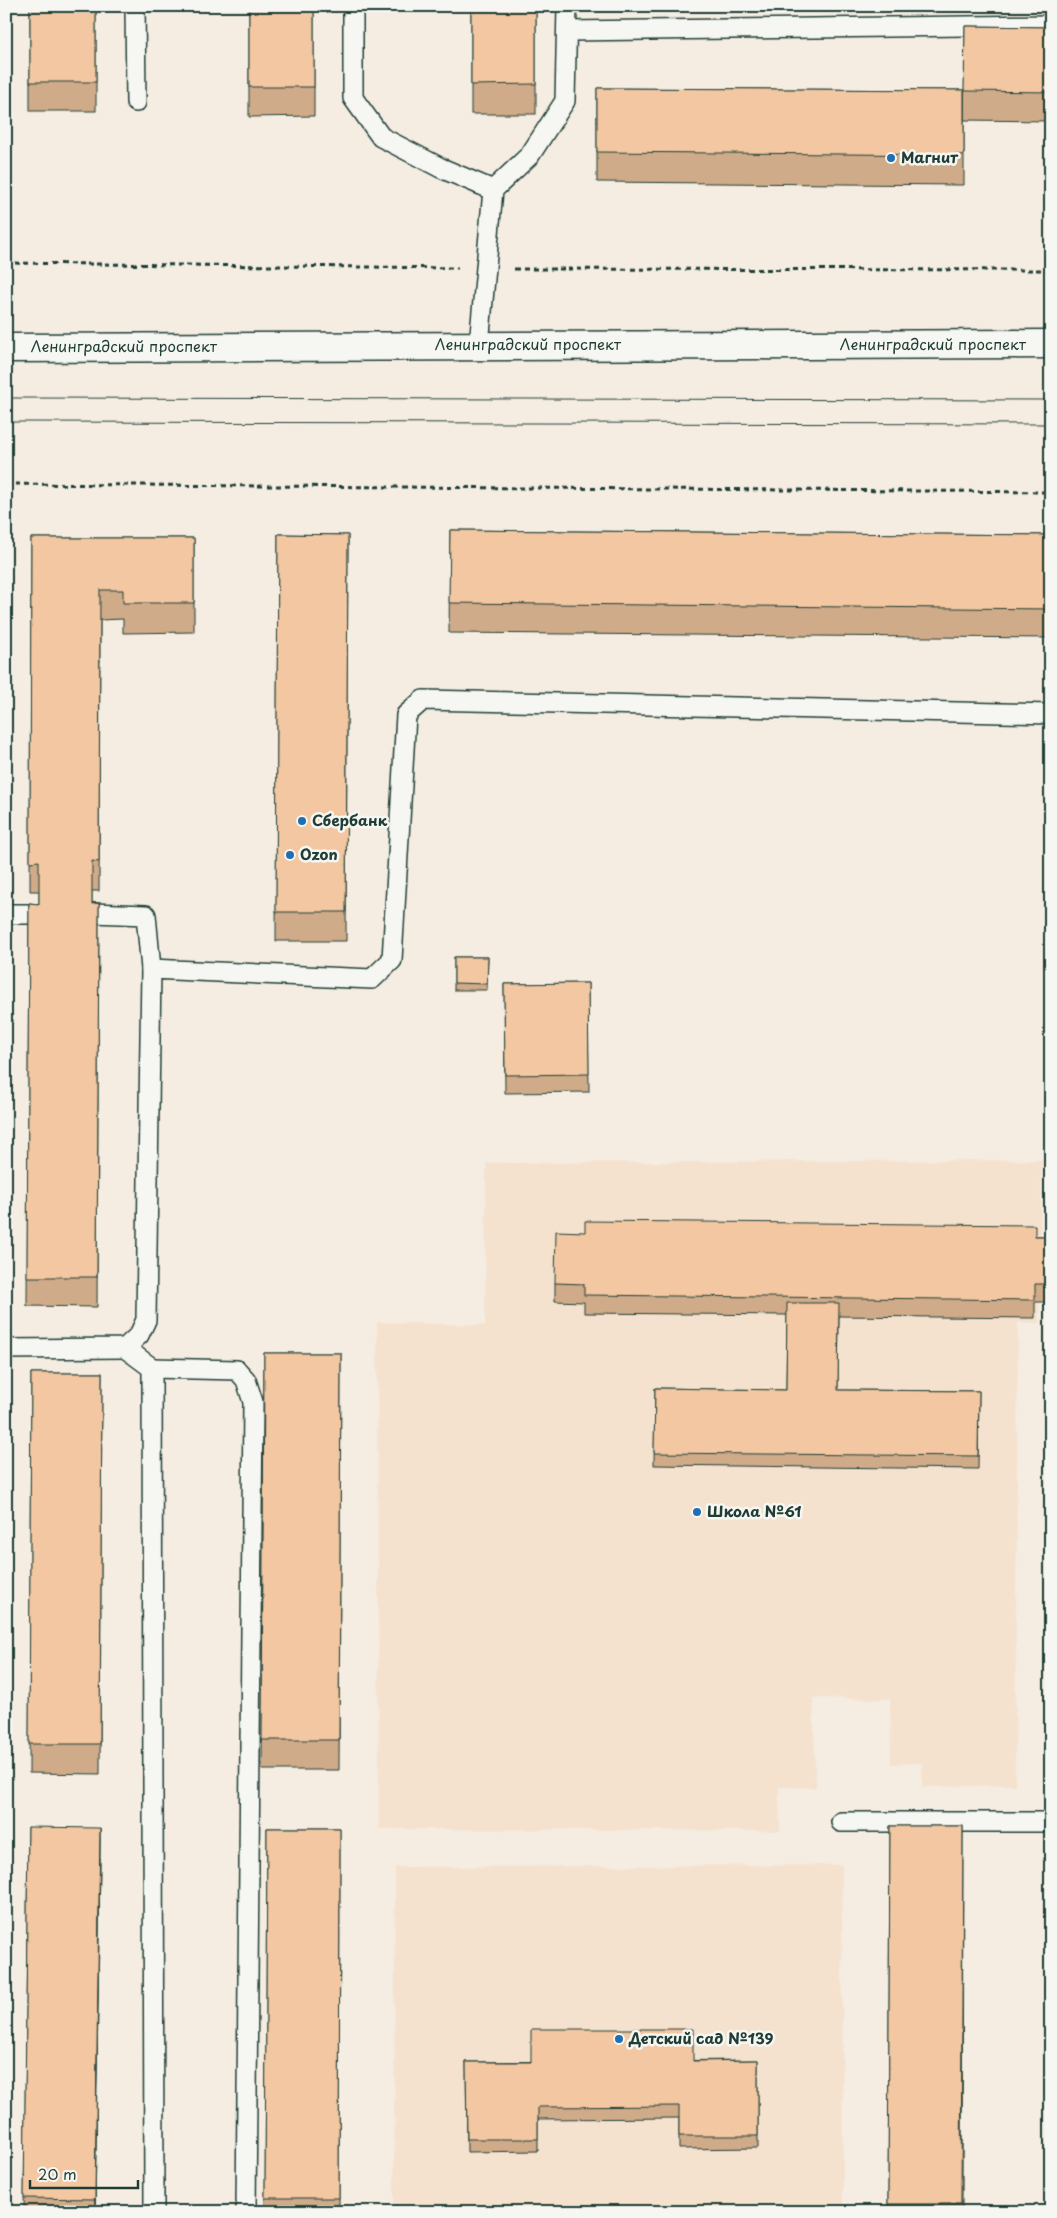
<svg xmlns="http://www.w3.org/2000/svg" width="1057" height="2218" font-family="'Playpen Sans',sans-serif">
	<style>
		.built { fill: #f4e2ce }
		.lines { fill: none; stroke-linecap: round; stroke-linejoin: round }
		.service-casing { stroke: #1f3d34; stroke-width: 22 }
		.secondary-casing { stroke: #1f3d34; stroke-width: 31 }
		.path { stroke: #1f3d34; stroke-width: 3; stroke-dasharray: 5 4; stroke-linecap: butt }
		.service { stroke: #f6f6f2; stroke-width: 19 }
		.secondary { stroke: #f6f6f2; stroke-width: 28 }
		.tram { stroke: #1f3d34; stroke-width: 1 }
		.wall { fill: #d0ab8a; stroke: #1f3d34 }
		.shaded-wall { fill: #a98b71; stroke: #1f3d34 }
		.building { fill: #f2c7a1; stroke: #1f3d34 }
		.poi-dot { fill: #1f6fb2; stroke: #f6f6f2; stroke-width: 2 }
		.labels { text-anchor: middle; stroke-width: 5; stroke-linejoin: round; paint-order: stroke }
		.poi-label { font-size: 15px; font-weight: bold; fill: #1f3d34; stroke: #f6f6f2; text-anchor: start }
		.street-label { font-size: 15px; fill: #1f3d34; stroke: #f6f6f2 }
	</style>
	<rect width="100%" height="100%" fill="#f5ede2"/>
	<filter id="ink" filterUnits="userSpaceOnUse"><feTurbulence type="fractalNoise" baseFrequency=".02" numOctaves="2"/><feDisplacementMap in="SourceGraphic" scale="10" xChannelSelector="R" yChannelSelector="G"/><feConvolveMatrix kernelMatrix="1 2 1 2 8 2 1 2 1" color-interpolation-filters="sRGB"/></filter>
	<g filter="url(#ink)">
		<g class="built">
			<path d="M1042 1160 1039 1323H1018L1015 1785 922 1787V1763L891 1764 890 1699 813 1698 816 1788 779 1787 780 1831 379 1829 377 1322 485 1325 486 1163Z"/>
			<path d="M842 1865 843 2212H394L395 1867Z"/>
		</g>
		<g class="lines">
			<g class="service-casing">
				<g id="service">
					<path d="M135 6 136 102"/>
					<path d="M353 6V98L381 137 441 168 493 190"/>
					<path d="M567 31 1051 25"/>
					<path d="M479 345 493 190 530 155 565 101 567 6"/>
					<path d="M92 913 146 915 151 969"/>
					<path d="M6 914H39"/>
					<path d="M125 1348 152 1368 154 2212"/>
					<path d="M6 1349 125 1348 139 1335 146 1320 151 969 372 979 392 960 406 715 423 700 1051 714"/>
					<path d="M152 1368 237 1370 246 1380 253 1402 246 2212"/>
					<path d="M841 1822H1051"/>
				</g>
			</g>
			<g class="secondary-casing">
				<path id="secondary" d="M6 348 1051 344"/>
			</g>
			<g class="path">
				<path d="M6 263 458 268"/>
				<path d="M514 269 1051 270"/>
				<path d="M6 484 1051 492"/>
			</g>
			<use href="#service" class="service"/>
			<use href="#secondary" class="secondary"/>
			<g class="tram">
				<path d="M6 398 1051 400"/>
				<path d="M6 422 1051 424"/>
			</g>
		</g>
		<g class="wall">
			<rect x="30" y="6" width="66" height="105"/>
			<path d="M249 6H314V116L249 117Z"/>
			<rect x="471" y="6" width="65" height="108"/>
			<path d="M965 26 1051 27V121L964 120Z"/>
			<path d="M597 88 964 90V185L597 182Z"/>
			<path d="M450 530 1051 535V638L449 633Z"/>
			<path d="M278 534 348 535 346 941H276Z"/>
			<path d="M31 538H194V632L123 633V619L100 620 99 891H92V904L99 903 97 1307 27 1306 29 903 39 904V891H30Z"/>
			<path d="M454 957H488L487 990H454Z"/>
			<path d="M588 983 589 1092 505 1093 504 984Z"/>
			<path d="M585 1232 1051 1236V1302H1035V1318L839 1316 838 1390 979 1391 978 1469 654 1465 655 1388 786 1390 787 1315 584 1313V1302L555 1301V1283Z"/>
			<path d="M264 1353H341L339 1770H262Z"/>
			<path d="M31 1373H102L100 1774 29 1773Z"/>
			<path d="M890 1826H963L962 2212H888Z"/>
			<path d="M28 1827 100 1858 95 2212H24Z"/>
			<path d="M267 1828H340L339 2212H265Z"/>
			<path d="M758 2060V2148L679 2149V2118L538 2119V2151L467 2152 466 2062Z"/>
		</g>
		<path class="shaded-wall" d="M100 1828V1858L95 2212V2199Z"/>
		<g class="building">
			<rect x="30" y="6" width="66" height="76"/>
			<rect x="249" y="6" width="65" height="81"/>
			<path d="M471 6H536V84L471 85Z"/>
			<path d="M965 26 1051 27V92L964 91Z"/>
			<path d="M597 88 964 90V155L597 152Z"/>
			<path d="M450 530 1051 535V609L449 603Z"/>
			<path d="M278 534 348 535 346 912H276Z"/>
			<path d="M31 538H194V603H123V590H100L99 862 92 861V904L99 903 97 1277H27L29 903 39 904V861L30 862Z"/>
			<path d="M454 957H488L487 984 454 983Z"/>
			<path d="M588 983 589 1074 505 1075 504 984Z"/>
			<path d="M585 1221 1035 1225V1236H1051V1284H1035V1300L584 1295V1284L555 1283 556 1231 585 1232Z"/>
			<path d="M787 1303H839L838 1390 979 1391 978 1456 654 1453 655 1388 786 1390Z"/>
			<path d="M264 1353H341L339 1740H262Z"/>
			<path d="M31 1373H102L100 1744H29Z"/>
			<path d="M890 1826H963L961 2204H888Z"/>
			<path d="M28 1827 100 1828 95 2199 24 2198Z"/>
			<path d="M267 1828H340L339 2198H265Z"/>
			<path d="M531 2029H693V2061L758 2060V2136H679V2106L538 2107V2139H467L466 2062H531Z"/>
		</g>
	</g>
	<g class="poi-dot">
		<circle cx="891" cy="158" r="5"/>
		<circle cx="302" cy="821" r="5"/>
		<circle cx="290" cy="855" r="5"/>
		<circle cx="697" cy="1512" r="5"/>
		<circle cx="619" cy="2039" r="5"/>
	</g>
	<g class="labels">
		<g class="poi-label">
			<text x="901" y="163">Магнит</text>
			<text x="312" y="826">Сбербанк</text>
			<text x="300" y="860">Ozon</text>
			<text x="707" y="1517">Школа №61</text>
			<text x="629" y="2044">Детский сад №139</text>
		</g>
		<g class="street-label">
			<text x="528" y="350">Ленинградский проспект</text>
			<text x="933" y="350">Ленинградский проспект</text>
			<text x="124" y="352">Ленинградский проспект</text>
		</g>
	</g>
	<rect width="1057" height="2218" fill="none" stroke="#f6f6f2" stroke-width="25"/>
	<rect x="12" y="12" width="1032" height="2193" fill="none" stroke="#1f3d34" stroke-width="2" filter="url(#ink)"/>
	<path d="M30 2180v8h108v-8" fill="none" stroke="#1f3d34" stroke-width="2.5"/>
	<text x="38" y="2180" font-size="15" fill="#1f3d34" stroke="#f6f6f2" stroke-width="4" paint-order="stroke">20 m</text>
</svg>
